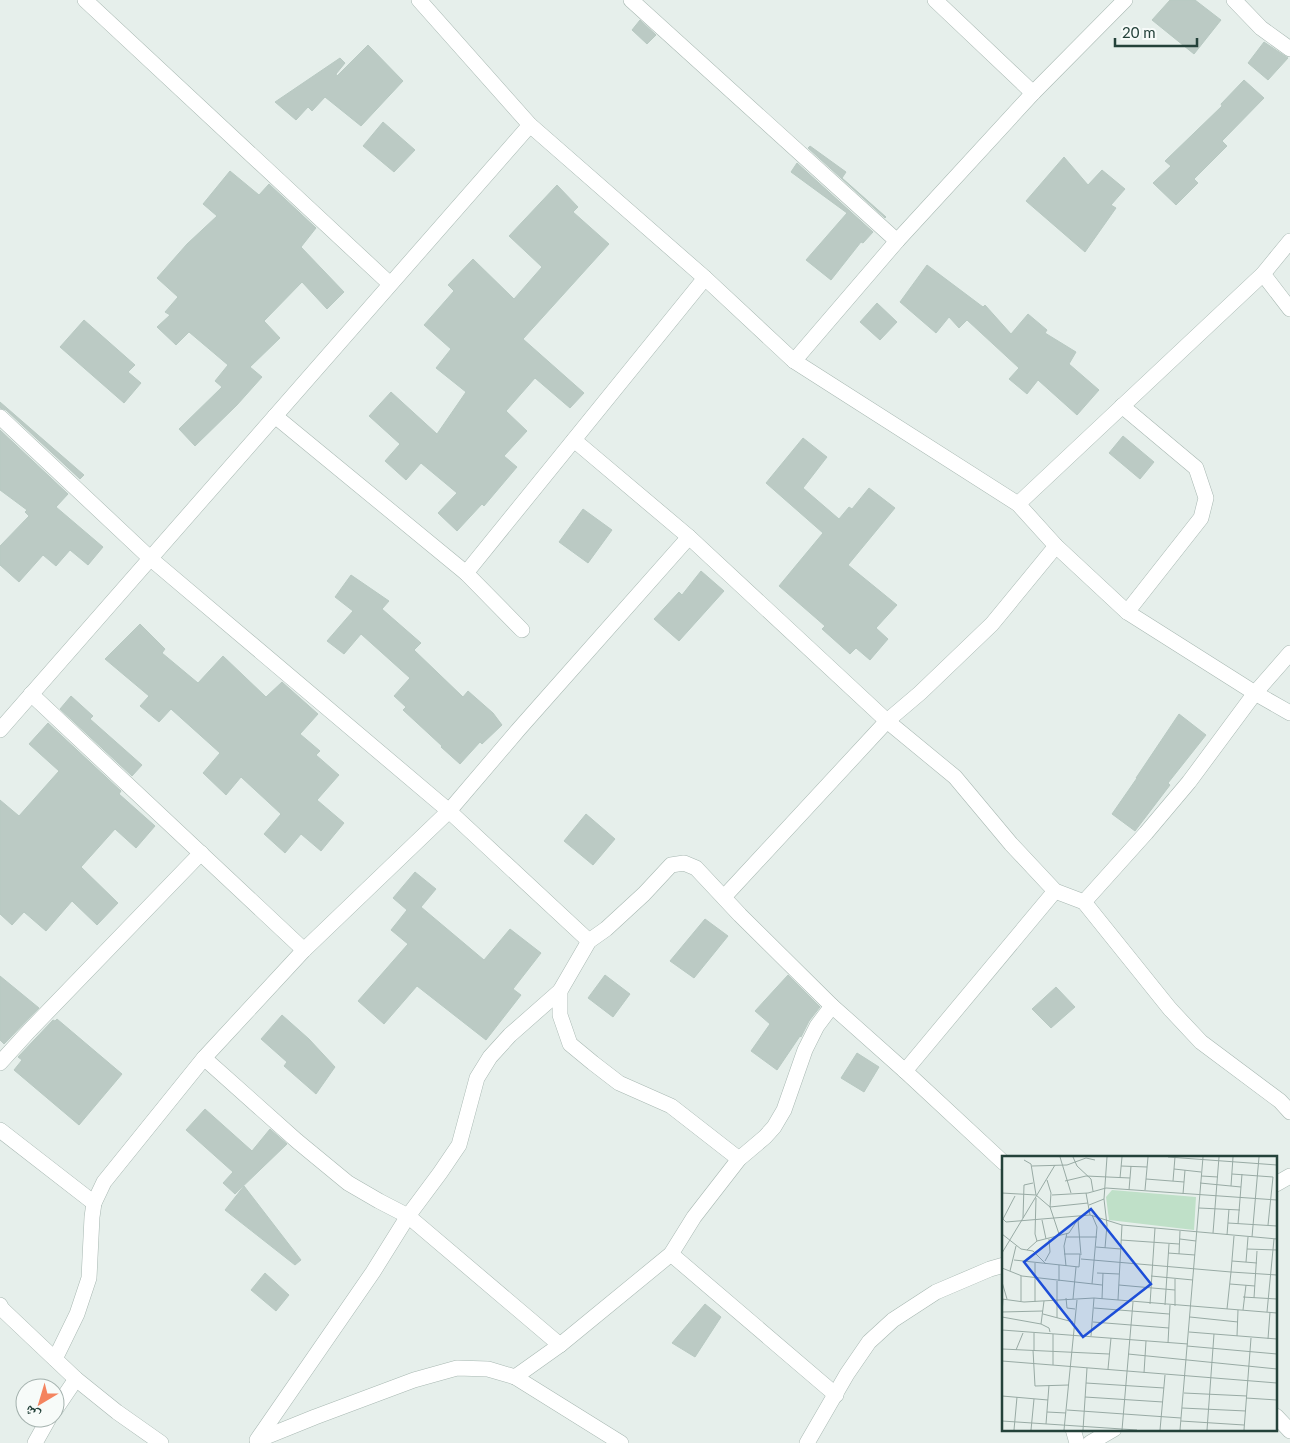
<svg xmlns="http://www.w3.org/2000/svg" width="1290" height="1443" font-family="Lato,'Noto Naskh Arabic',sans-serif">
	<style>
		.building { fill: #bbcac4; stroke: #b8c9c2 }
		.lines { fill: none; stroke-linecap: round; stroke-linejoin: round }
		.minor-casing { stroke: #a8b8b2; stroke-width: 16 }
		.minor { stroke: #fff; stroke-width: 15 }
		.inset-road { fill: none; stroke: #98aaa4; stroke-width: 1 }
		.view { fill: #1d4ed8; fill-opacity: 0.15; stroke: #1d4ed8; stroke-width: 2.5 }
		.inset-edge { fill: none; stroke: #24423a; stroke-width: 2.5 }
	</style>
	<rect width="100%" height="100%" fill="#e6efeb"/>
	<g class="building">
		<path d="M1170 0H1195L1221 20 1194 54 1152 20Z"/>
		<path d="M640 20 656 35 647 44 632 30Z"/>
		<path d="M1264 42 1288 58 1268 80 1248 63Z"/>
		<path d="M368 45 403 81 361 126 325 97 312 111 308 107 296 120 275 102 340 58 345 63 336 74 337 76Z"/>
		<path d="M1244 80 1264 98 1222 141 1227 146 1194 179 1198 183 1176 205 1153 183 1171 166 1165 161 1222 106 1221 104Z"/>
		<path d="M383 122 415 150 394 172 363 146Z"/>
		<path d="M810 146 846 172 842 178 886 217 885 218 808 148Z"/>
		<path d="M1064 157 1088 185 1102 170 1125 189 1111 205 1116 208 1085 252 1026 201Z"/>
		<path d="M797 163 873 232 863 243 861 242 831 280 806 260 847 213 791 172Z"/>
		<path d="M230 171 259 195 269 184 316 228 301 247 344 292 327 309 302 282 264 321 280 338 250 367 262 377 237 405 195 446 179 429 222 387 215 381 228 365 189 332 176 345 157 327 170 315 165 312 178 297 157 278 187 244 217 216 203 204Z"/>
		<path d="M557 185 578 207 573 212 609 244 523 339 584 393 570 408 535 378 506 411 527 431 504 456 517 467 484 506 482 504 457 531 438 513 457 493 421 463 406 480 385 461 400 444 369 416 391 392 437 434 466 392 436 368 451 349 424 325 454 291 448 285 473 259 514 299 542 267 509 236Z"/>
		<path d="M927 265 983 307 985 305 1011 334 1028 314 1047 330 1045 333 1076 352 1069 364 1099 390 1077 415 1038 380 1027 394 1009 379 1019 368 967 320 959 328 949 317 936 333 900 302Z"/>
		<path d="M877 303 897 322 880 340 860 322Z"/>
		<path d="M84 320 135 365 128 372 141 383 124 403 60 347Z"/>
		<path d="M0 402 84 475 80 479 6 410 0 408Z"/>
		<path d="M0 430 68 494 56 507 103 547 88 565 70 550 56 566 43 555 19 582 0 565V546L29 516 25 512 27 510 0 490Z"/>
		<path d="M1123 436 1154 462 1140 479 1109 453Z"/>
		<path d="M803 438 827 457 803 488 839 519 849 507 852 509 869 488 895 508 848 565 897 605 876 628 888 639 870 660 856 648 850 654 822 629 825 626 779 586 823 533 766 483Z"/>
		<path d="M583 509 612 530 588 563 559 542Z"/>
		<path d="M701 571 724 591 679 641 654 619 679 592 682 595Z"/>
		<path d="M351 575 389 601 382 609 421 643 414 650 463 697 468 691 493 713 502 725 482 744 480 742 460 764 441 747 442 746 403 710 406 707 394 696 410 678 361 634 344 654 327 641 353 611 335 597Z"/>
		<path d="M140 624 165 649 162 653 198 683 223 656 266 697 282 682 318 714 300 734 320 751 316 755 339 775 317 800 344 823 321 851 301 834 285 853 264 834 281 814 241 777 226 795 203 773 220 753 171 709 159 722 140 706 149 696 105 659Z"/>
		<path d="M71 696 93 716 90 719 142 765 132 776 60 709Z"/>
		<path d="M1179 714 1206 735 1168 783 1170 785 1135 831 1112 814 1137 778H1136Z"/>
		<path d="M48 723 121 791 119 794 155 826 136 848 115 829 81 867 118 903 97 925 72 901 46 931 24 912 12 925 0 914V800L19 816 59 771 29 744Z"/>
		<path d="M586 814 615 839 593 865 564 841Z"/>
		<path d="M415 872 436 889 421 907 484 960 510 929 541 953 513 989 521 995 486 1040 417 986 384 1024 358 1001 408 944 391 930 407 910 393 898Z"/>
		<path d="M705 919 728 936 694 978 670 961Z"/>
		<path d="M605 975 630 994 613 1017 588 998Z"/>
		<path d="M788 975 820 1007 809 1021 801 1037 800 1036 777 1070 751 1051 770 1024 755 1011Z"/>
		<path d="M0 976 39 1008 4 1044 0 1040Z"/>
		<path d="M1056 987 1075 1007 1051 1028 1032 1009Z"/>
		<path d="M282 1015 309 1039 335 1067 316 1094 284 1066 287 1062 261 1039Z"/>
		<path d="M57 1019 122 1074 79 1125 14 1070 22 1060 18 1057 53 1020 55 1021Z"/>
		<path d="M857 1053 879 1067 864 1092 841 1078Z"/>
		<path d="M205 1109 252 1151 270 1129 287 1144 235 1194 223 1183 233 1172 186 1130Z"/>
		<path d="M244 1186 301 1260 295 1265 225 1210Z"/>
		<path d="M265 1273 289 1295 276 1311 251 1290Z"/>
		<path d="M705 1304 721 1317 695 1357 672 1343Z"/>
	</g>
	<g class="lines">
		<g class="minor-casing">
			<g id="minor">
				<path d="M85 0 390 284"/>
				<path d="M419 0 530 125 705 278 794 361 1018 504 1056 546 1127 612 1255 693 1290 713"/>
				<path d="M631 0 897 241"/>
				<path d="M935 0 1033 93"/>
				<path d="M1234 0 1261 28 1290 49"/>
				<path d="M1263 274 1290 309"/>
				<path d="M794 361 897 241 1033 93 1125 0"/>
				<path d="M1122 406 1196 468 1206 498 1201 518 1127 612"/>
				<path d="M275 416 466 573 522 630"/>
				<path d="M0 417 151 559 449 811 589 941"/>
				<path d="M574 440 689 537 887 721 955 777 1011 844 1055 891 1084 902 1170 1009 1201 1042 1280 1101 1290 1112"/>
				<path d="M1018 504 1263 274 1290 241"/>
				<path d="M466 573 705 278"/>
				<path d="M31 694 304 950"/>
				<path d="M0 730 530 125"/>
				<path d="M724 897 887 721 920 693 992 624 1056 546"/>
				<path d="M1084 902 1146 833 1189 782 1255 693 1290 653"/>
				<path d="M204 1058 297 1141 348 1183 379 1201 408 1216 560 1345"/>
				<path d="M0 1063 29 1031 201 853"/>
				<path d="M905 1071 1055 891"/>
				<path d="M0 1130 94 1203"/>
				<path d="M739 1159 671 1106 619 1083 593 1063 570 1044 560 1015V991L589 941 606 929 644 894 671 865 684 863 696 868 740 915 832 1006 905 1071 1004 1163"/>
				<path d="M1276 1184 1290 1176"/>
				<path d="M671 1254 836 1395"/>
				<path d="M0 1305 2 1309 76 1379 117 1412 161 1443"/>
				<path d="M55 1359 77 1314 89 1278 92 1217 94 1203 104 1182 204 1058 304 950 449 811 519 729 689 537"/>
				<path d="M515 1377 560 1345 671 1254 694 1217 739 1159 765 1137 774 1127 784 1110 805 1050 817 1026 832 1006"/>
				<path d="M55 1410 76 1379"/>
				<path d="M1276 1416 1290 1431"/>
				<path d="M1073 1429 1077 1443"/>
				<path d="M257 1440 373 1272 408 1216 440 1173 459 1145 477 1078 490 1057 510 1035 560 991"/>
				<path d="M258 1440 315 1417 414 1380 457 1368 488 1369 515 1377 621 1443"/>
				<path d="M35 1443 49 1418"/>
				<path d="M807 1443 847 1374 869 1342 893 1320 936 1292 990 1269 1004 1265"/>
				<path d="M1090 1443 1114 1429"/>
			</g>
		</g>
		<use href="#minor" class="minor"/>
	</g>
	<g transform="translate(1002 1156)">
		<rect width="275" height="275" fill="#e6efeb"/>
		<path d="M110 34 194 41 192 74 107 64 104 41Z" fill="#bfe0c8"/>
		<path class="inset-road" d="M58 1 69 37M71 1 75 10 89 23 91 35M166 1 275 9M22 4 29 8 34 39 48 51 57 78M30 10 65 9 84 2 93 4M119 10 145 11M172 13 199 16M230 18 271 21 266 69M199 20 216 21M118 22 120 1M144 23 182 26M45 24 49 37 48 51M63 25 84 20 128 22M171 25 173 1M198 27 239 31M229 30 231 1M127 34 129 10M143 34 146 1M0 37 34 39M84 37 88 59M181 38 183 14M50 39 86 37 104 32 275 44M13 40 1 63 4 66 88 59 120 69 275 83M34 42 33 78 35 85M87 49 102 43M48 51 86 47M197 52 238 54M90 59 95 71 90 128M21 62 22 29 31 27M40 64 44 83M76 64 79 99M226 67 275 70M236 68 240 18M211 77 217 1M0 78 19 93 31 95 44 108M225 79 227 53M64 81H95M250 81 257 1M178 83 194 85M119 84 177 88M94 91 119 93M103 92 105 69 102 43 105 1M245 93 275 94M25 94 35 85 67 77 78 60M0 97 53 9M166 97 193 99M177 98 178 75M79 103 229 116 232 80M12 104 77 111 78 98H62M43 105 48 96 47 83M230 105 255 107M244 106 246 81M33 107V146M64 110 62 90 65 77M0 112 20 120 100 129M8 115 14 90M95 117 117 118M149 120 191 124M57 125V109M0 126 5 143M228 128 253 130M117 129 173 134M241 141 275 143M64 142 65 152 73 153M252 142 255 95M0 143 22 146 92 142 275 157M71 143 74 111M100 143 101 117M116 144 120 69M19 145V120M148 148 153 72M163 149 167 88M173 150V123M92 152 167 158M225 153 229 116 275 119M241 154 244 129M0 156 41 155M265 156 272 83M0 158 1 143M41 158 71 166M0 161 39 168 47 172 48 176M188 161 236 166M55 162V125M91 166 167 172M39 168 42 145M0 174 186 188M187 176 275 183M32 177V194M89 180 92 142M235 180 236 154M266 183 268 156M166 187 168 149M185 190 275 198M0 193 107 198M14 194 21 177M31 194 33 230 67 229M126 198 275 213M0 205 275 227M51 209V178M106 213 109 182M142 217 144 185M84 227 162 232M182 237 245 240M0 240 46 244M83 241 161 246M244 242 275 244M180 252 244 255M65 254 179 262M45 256 64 257M0 265 135 274M179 265 242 269M44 268 47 229M12 274 15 241M29 274 32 243M62 274 75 144M81 274 85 212M120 274 131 146M158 274 163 219M178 274 201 1M205 274 212 178M242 274 249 182"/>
		<path class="view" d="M89 53 149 128 81 181 22 106Z"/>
		<rect width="275" height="275" class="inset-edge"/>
	</g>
	<g transform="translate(40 1403) rotate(218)"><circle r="24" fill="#f7fbf9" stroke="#a3b1ad"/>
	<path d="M0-4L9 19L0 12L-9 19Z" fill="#f4845f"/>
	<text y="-8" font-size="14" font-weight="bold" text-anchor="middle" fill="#24423a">ش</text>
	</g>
	<path d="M1115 38v8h82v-8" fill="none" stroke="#24423a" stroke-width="2.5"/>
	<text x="1122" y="38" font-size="15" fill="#24423a" stroke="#f7fbf9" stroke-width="4" paint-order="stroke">20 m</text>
</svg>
